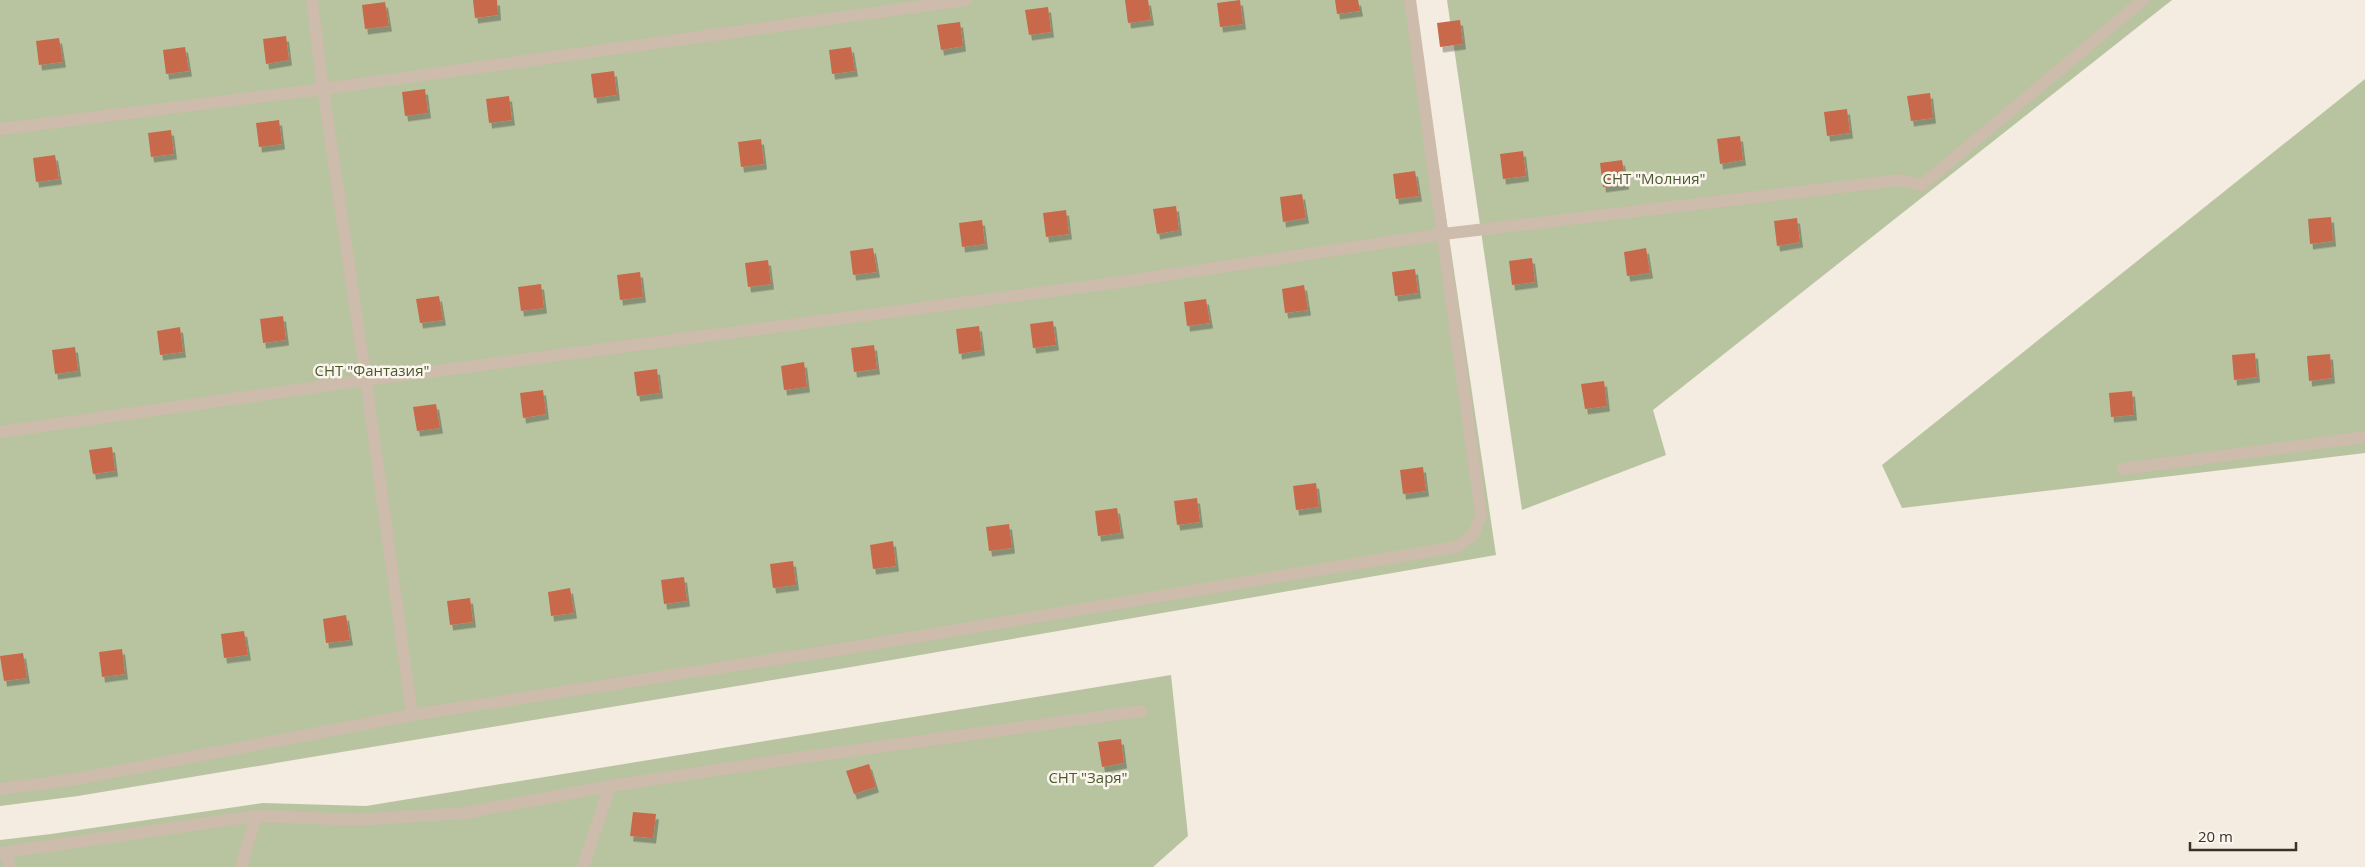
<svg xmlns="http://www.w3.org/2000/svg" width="2365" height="867" font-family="'Open Sans',sans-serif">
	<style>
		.green { fill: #b8c4a0 }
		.building { fill: #c8694b; filter: url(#shadow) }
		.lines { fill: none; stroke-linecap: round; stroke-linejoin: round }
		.service { stroke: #cdbbac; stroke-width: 12 }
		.labels { text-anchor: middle; stroke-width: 5; stroke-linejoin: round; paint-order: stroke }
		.park-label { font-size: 15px; fill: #4a5a2e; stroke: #fbf5ee }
	</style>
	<defs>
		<filter id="shadow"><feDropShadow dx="3" dy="5.5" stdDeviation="0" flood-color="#0004"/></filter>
	</defs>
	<rect width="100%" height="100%" fill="#f4ebe1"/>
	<g class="green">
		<path d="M0 0H1414L1496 555 851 667 78 796 0 806Z"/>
		<path d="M1447 0H2172L1653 410 1666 455 1522 510Z"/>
		<path d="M2365 79V453L1902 508 1882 465Z"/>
		<path d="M1171 675 1188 836 1153 867H0V840L51 834 263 803 366 806Z"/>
	</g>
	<g class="building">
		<path d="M473 0H497L498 15 475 18Z"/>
		<path d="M1125 0H1148L1151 20 1128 23Z"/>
		<path d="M1240 0 1243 24 1220 27 1217 3Z"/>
		<path d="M1335 0H1358L1360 11 1337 14Z"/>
		<path d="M385 2 389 26 365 29 362 5Z"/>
		<path d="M1048 7 1051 32 1029 35 1025 10Z"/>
		<path d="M1460 20 1463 44 1440 47 1437 23Z"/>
		<path d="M960 22 963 46 941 50 937 25Z"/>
		<path d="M286 36 289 60 266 64 263 39Z"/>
		<path d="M59 38 63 62 39 65 36 41Z"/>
		<path d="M185 47 189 71 166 74 163 50Z"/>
		<path d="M851 47 855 71 832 74 829 50Z"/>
		<path d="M614 71 617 95 594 98 591 74Z"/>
		<path d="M425 89 428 113 405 116 402 92Z"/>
		<path d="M1930 93 1933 118 1911 121 1907 96Z"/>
		<path d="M509 96 512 120 489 123 486 99Z"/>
		<path d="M1847 109 1850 133 1827 136 1824 112Z"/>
		<path d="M279 120 282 144 259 147 256 123Z"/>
		<path d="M171 130 174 154 151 157 148 133Z"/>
		<path d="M1740 136 1743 160 1720 164 1717 139Z"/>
		<path d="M761 139 764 164 741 167 738 142Z"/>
		<path d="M1523 151 1526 176 1503 179 1500 154Z"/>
		<path d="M55 155 59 179 36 182 33 158Z"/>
		<path d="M1622 160 1626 184 1603 187 1600 163Z"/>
		<path d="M1415 171 1419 196 1396 199 1393 174Z"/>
		<path d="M1302 194 1306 218 1283 222 1280 197Z"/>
		<path d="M1176 206 1179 230 1157 234 1153 209Z"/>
		<path d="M1066 210 1069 234 1046 237 1043 213Z"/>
		<path d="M2331 217 2333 241 2310 244 2308 219Z"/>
		<path d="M1797 218 1800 242 1777 246 1774 221Z"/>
		<path d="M982 220 985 244 962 247 959 223Z"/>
		<path d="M873 248 877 272 853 275 850 251Z"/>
		<path d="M1646 248 1650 273 1627 276 1624 252Z"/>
		<path d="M1532 258 1535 282 1512 285 1509 261Z"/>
		<path d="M768 260 771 284 748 287 745 263Z"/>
		<path d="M1415 269 1418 293 1395 296 1392 272Z"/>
		<path d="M640 272 643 297 620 300 617 275Z"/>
		<path d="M541 284 544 308 521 311 518 287Z"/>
		<path d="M1304 285 1308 310 1285 313 1282 289Z"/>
		<path d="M439 296 443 320 420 323 416 299Z"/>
		<path d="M1206 299 1210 323 1187 326 1184 302Z"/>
		<path d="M283 316 286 340 263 343 260 319Z"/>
		<path d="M1053 321 1056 345 1033 348 1030 324Z"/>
		<path d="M979 326 982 350 959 354 956 329Z"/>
		<path d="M180 327 183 352 160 355 157 331Z"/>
		<path d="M874 345 877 369 854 372 851 348Z"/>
		<path d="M75 347 78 371 55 374 52 350Z"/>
		<path d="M2255 353 2257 377 2234 380 2232 355Z"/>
		<path d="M2330 354 2332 378 2309 381 2307 356Z"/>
		<path d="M804 362 807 387 784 390 781 366Z"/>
		<path d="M657 369 660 393 637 396 634 372Z"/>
		<path d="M1604 381 1607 406 1585 409 1581 384Z"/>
		<path d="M543 390 546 414 523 418 520 393Z"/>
		<path d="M2132 391 2134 415 2111 417 2109 393Z"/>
		<path d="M436 404 440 428 417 431 413 407Z"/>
		<path d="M112 447 115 471 93 474 89 450Z"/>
		<path d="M1423 467 1426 491 1403 494 1400 470Z"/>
		<path d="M1316 483 1319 507 1296 510 1293 486Z"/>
		<path d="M1197 498 1200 522 1177 525 1174 501Z"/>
		<path d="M1117 508 1121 533 1098 536 1095 511Z"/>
		<path d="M1009 524 1012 548 989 551 986 527Z"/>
		<path d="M893 541 896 566 873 569 870 545Z"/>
		<path d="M793 561 796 585 773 588 770 564Z"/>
		<path d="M684 577 687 601 664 604 661 580Z"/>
		<path d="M570 588 574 613 551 616 548 592Z"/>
		<path d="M470 598 473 622 450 625 447 601Z"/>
		<path d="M346 615 350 640 326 643 323 619Z"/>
		<path d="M244 631 248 655 224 658 221 634Z"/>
		<path d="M122 649 125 674 102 677 99 652Z"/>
		<path d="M23 653 27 678 4 681 0 656Z"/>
		<path d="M1121 739 1124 763 1102 767 1098 742Z"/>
		<path d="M869 764 876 787 854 794 846 771Z"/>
		<path d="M633 812 656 814 653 838 630 836Z"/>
	</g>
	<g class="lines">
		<g class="service">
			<path d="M312 0 323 89 366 380 412 715"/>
			<path d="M0 129 323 89 966 0"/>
			<path d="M0 432 366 380 1114 283 1443 234 1900 180 1922 185 2143 0"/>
			<path d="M2123 469 2365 437"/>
			<path d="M0 789 76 779 412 715 849 648 1457 547 1473 535 1481 515 1410 0"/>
			<path d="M0 853 256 816 358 820 464 813 610 786 784 760 1141 711"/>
			<path d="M7 853 9 867"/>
			<path d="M241 867 256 816"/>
			<path d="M583 867 610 786"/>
		</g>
	</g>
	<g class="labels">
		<g class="park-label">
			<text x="1654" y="184">СНТ "Молния"</text>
			<text x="372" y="376">СНТ "Фантазия"</text>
			<text x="1088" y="783">СНТ "Заря"</text>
		</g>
	</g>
	<path d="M2190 842v8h106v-8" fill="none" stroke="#3b302b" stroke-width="2.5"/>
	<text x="2198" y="842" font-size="15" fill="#3b302b" stroke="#fbf5ee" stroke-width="4" paint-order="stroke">20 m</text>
</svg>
